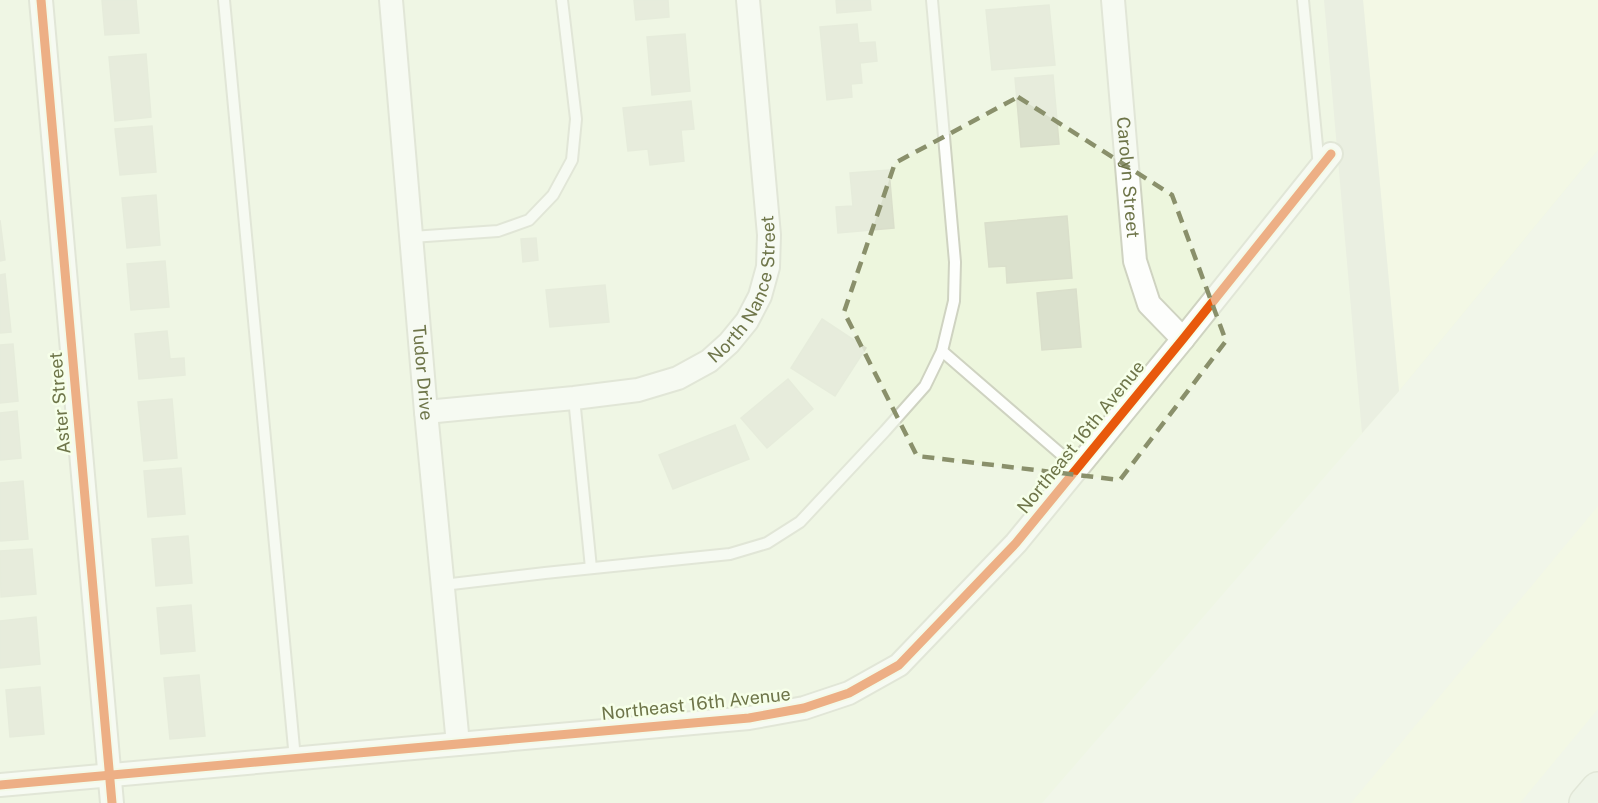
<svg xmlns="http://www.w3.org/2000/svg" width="1598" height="803" font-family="'Public Sans',sans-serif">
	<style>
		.residential { fill: #edf6dd }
		.commercial { fill: #f5fadf }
		.industrial { fill: #e2e6d7 }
		.building { fill: #dbe1cd; stroke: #dadfcb; stroke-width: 1.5 }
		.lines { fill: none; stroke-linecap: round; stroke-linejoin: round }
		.lane-casing { stroke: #cfd3c1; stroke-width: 14 }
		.street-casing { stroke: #cfd3c1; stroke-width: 26 }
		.primary-casing { stroke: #cfd3c1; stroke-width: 36 }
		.lane { stroke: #fdfefc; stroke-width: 10 }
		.street { stroke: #fdfefc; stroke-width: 22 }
		.primary { stroke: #ecf2e5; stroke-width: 33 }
		.cycleway-casing { stroke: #f6ffe9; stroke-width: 13 }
		.cycleway { stroke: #e8590c; stroke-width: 9 }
		.marked { fill: none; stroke: #8a906b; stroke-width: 4.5; stroke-dasharray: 12 8; stroke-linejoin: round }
		.labels { text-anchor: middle; stroke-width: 5; stroke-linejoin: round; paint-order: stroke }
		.street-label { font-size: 18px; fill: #6e7549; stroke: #f6ffe9 }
	</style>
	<rect width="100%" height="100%" fill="#f1f6e9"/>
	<path class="residential" d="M0 0H1598V150L1399 391 1042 803H0Z"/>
	<g class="commercial">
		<path d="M1363 0H1598V150L1399 391Z"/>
		<path d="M1598 506V709L1520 803H1351Z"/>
	</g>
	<path class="industrial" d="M1324 0H1363L1399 391 1362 433Z"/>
	<g class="building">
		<path d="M102 0H136L139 33 105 35Z"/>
		<path d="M634 0H668L669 17 636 20Z"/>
		<path d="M836 0H870L871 10 837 13Z"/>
		<path d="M1049 5 1055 65 992 70 986 10Z"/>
		<path d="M857 24 859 43 875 42 877 61 860 63 862 83 851 84 852 97 827 100 820 27Z"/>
		<path d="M685 34 690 91 652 95 647 37Z"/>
		<path d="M146 54 151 117 115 121 109 57Z"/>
		<path d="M1053 75 1059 144 1021 147 1015 78Z"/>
		<path d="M691 101 694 129 681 130 684 161 650 165 648 149 628 151 623 108Z"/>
		<path d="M152 126 156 172 120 175 115 129Z"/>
		<path d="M889 170 894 228 838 233 836 207 853 206 850 173Z"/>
		<path d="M156 195 160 245 127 248 122 198Z"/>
		<path d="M1067 216 1072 278 1007 283 1006 266 989 267 985 223Z"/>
		<path d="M0 220 5 260 0 261Z"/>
		<path d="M536 238 538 260 523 262 521 239Z"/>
		<path d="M165 261 169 307 131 310 127 264Z"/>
		<path d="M5 274 11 332 0 333V275Z"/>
		<path d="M605 285 609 322 550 327 546 290Z"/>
		<path d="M1076 289 1081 347 1042 350 1037 293Z"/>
		<path d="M822 319 866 348 835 396 791 368Z"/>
		<path d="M167 331 170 359 184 358 185 375 139 379 135 334Z"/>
		<path d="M13 344 18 401 0 403V345Z"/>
		<path d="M788 379 813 409 767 448 741 418Z"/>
		<path d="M172 399 177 458 144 461 138 402Z"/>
		<path d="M17 411 21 458 0 460V413Z"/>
		<path d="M735 425 749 459 673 489 659 455Z"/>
		<path d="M181 468 185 514 148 517 144 471Z"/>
		<path d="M23 481 28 539 0 541V483Z"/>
		<path d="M188 536 192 583 156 586 152 539Z"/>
		<path d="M32 549 36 594 1 597 0 551Z"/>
		<path d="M191 605 195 651 161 654 157 608Z"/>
		<path d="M36 617 40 664 0 668V621Z"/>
		<path d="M199 675 205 736 170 739 164 678Z"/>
		<path d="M40 687 44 734 10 737 6 690Z"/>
	</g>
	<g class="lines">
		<g class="lane-casing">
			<g id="lane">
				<path d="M224 0 295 759"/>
				<path d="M1303 0 1319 167"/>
				<path d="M412 237 498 231 529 220 553 195 572 160 576 119 562 0"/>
				<path d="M942 351 1077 468"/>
				<path d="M574 398 591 568"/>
				<path d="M443 585 545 573 730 554 767 543 800 522 885 431 925 386 942 351 954 301 955 262 932 0"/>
			</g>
		</g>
		<g class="street-casing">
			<g id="street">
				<path d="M41 0 112 803"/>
				<path id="s1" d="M391 0 426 412 458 744"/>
				<path id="s2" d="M1113 0 1135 261 1149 304 1183 339"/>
				<path id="s3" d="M426 412 574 398 638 390 678 378 709 361 729 343 747 321 760 296 768 267 769 235 748 0"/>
				<path d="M0 785 749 718 804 708 849 693 899 665 1016 543 1183 339 1331 154"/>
			</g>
		</g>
		<g class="primary-casing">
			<path id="primary" d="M1586 803 1598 789"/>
		</g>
		<use href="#lane" class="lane"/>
		<use href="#street" class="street"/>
		<use href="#primary" class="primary"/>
		<g class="cycleway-casing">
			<g id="cycleway">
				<path d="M41 0 112 803"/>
				<path d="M0 785 749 718 804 708 849 693 899 665 1016 543 1183 339 1331 154"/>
			</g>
		</g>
		<use href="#cycleway" class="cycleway"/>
	</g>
	<path d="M0 0H1598V803H0ZM1018 97 1172 195 1226 341 1120 480 917 456 844 312 895 163Z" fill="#f1f6e9" fill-opacity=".55" fill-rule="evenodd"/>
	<path class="marked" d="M1018 97 1172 195 1226 341 1120 480 917 456 844 312 895 163Z"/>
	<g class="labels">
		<g class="street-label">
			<text dy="6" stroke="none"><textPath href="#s2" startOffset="178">Carolyn Street</textPath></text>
			<text dy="6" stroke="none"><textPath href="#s3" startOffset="374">North Nance Street</textPath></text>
			<text dy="6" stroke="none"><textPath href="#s1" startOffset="374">Tudor Drive</textPath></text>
			<text transform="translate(60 403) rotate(-95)" y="6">Aster Street</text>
			<text transform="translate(1081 437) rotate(-51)" y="6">Northeast 16th Avenue</text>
			<text transform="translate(696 704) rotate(-6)" y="6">Northeast 16th Avenue</text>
		</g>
	</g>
</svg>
